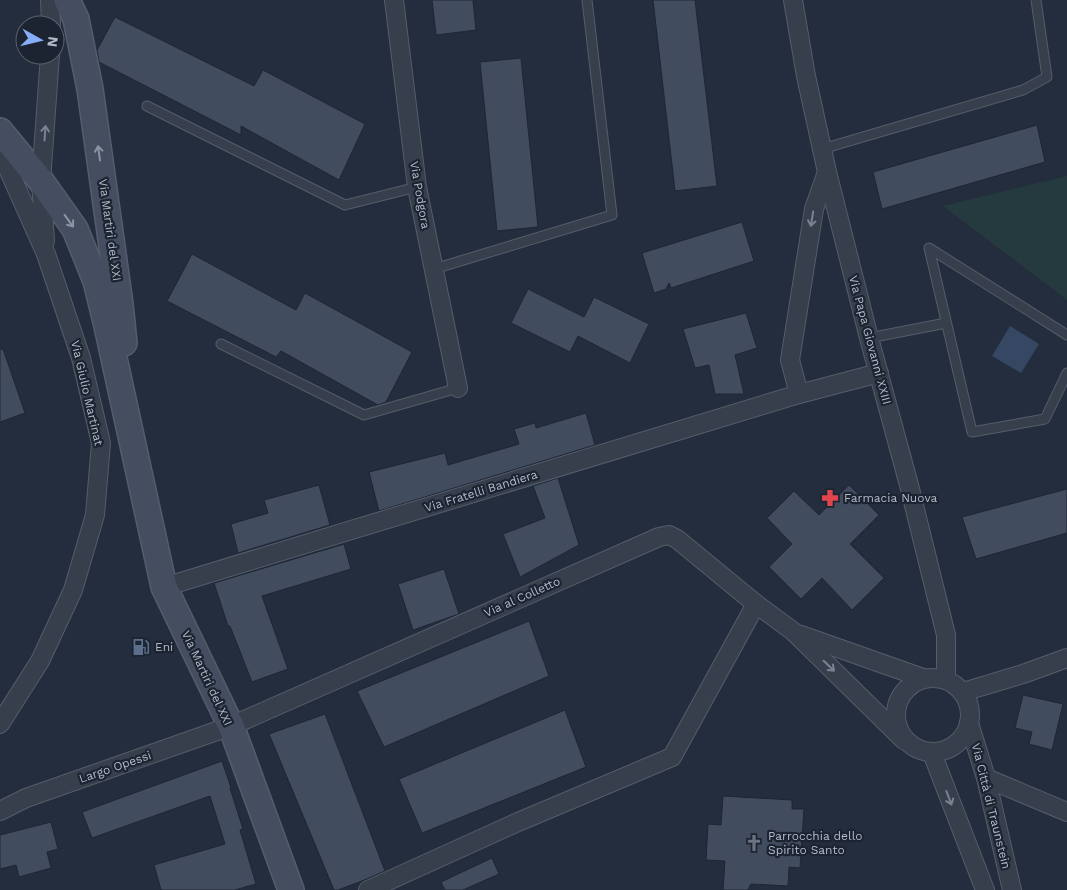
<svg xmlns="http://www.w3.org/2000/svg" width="1067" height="890" font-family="'Work Sans',sans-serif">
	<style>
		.green { fill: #253a3e }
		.water { fill: #364764 }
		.building { fill: #424c5f; stroke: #1e2634 }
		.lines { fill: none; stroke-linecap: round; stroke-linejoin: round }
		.lane-casing { stroke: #555d6b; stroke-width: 11 }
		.street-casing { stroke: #555d6b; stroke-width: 20 }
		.secondary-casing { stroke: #555d6b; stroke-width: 28 }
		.lane { stroke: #373f4d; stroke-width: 9 }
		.street { stroke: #373f4d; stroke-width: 18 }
		.secondary { stroke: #454e60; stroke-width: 25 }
		.oneway { stroke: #7b8391 }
		.oneway2 { stroke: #8c94a4 }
		.labels { text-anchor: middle; stroke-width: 4.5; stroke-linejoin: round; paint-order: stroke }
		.street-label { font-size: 12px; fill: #b2bac8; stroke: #1c2432 }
		.poi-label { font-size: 12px; fill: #b2bac8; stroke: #1c2432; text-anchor: start }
	</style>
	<rect width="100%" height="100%" fill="#232d3d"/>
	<path class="green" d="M1067 176V300L943 206Z"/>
	<path class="water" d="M1010 326 1039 344 1021 373 992 356Z"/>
	<g class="building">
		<path d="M432 0H473L476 30 436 35Z"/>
		<path d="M653 0H695L717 186 675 191Z"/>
		<path d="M115 17 254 86 263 70 365 124 339 180 241 126V135L99 62 97 50Z"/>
		<path d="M521 58 538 227 497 231 480 62Z"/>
		<path d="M1037 125 1045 162 882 209 873 172Z"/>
		<path d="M742 222 754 261 671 288 669 283 666 289 654 293 642 253Z"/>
		<path d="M192 254 296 310 305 293 412 352 386 402 378 405 281 351 276 357 167 301Z"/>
		<path d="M528 289 584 317 594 297 649 324 630 363 578 336 570 352 511 323Z"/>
		<path d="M746 313 757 348 735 355 744 394H715L709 365 695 368 683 329Z"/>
		<path d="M0 349H3L25 413 0 422Z"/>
		<path d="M586 413 595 445 379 511 369 472 445 453 448 465 519 444 514 429 535 423 536 428Z"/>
		<path d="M558 478 579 545 520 577 503 534 545 518 533 486Z"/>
		<path d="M319 485 330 525 238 553 231 524 268 513 264 500Z"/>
		<path d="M849 485 879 515 850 544 884 578 852 610 822 578 801 599 769 567 792 544 767 518 794 491 819 515Z"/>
		<path d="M1067 489V533L976 559 962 517Z"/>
		<path d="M344 544 351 569 262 596 288 669 252 682 230 626H228L214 583Z"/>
		<path d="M444 569 459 614 413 630 398 584Z"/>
		<path d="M529 621 549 676 384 747 357 691Z"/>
		<path d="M1023 695 1063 704 1052 750 1029 744 1032 732 1015 728Z"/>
		<path d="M565 710 586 767 422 833 399 779Z"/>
		<path d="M325 714 385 871 362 881 338 890H334L269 734Z"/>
		<path d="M222 761 231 788H230L243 829 240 830 256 884 235 890H161L154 865 225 844 210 796 92 838 82 812Z"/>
		<path d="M723 796 792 800V809H804L800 868 789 867 788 886 751 884 748 890H723L725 861 706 860 708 824 721 825Z"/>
		<path d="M51 822 58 849 47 852 51 868 19 877 16 865 0 869V835Z"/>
		<path d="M492 858 499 874 463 890H445L441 882Z"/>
	</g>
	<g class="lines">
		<g class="lane-casing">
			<g id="lane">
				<path d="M147 106 345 205 417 187"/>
				<path d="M822 149 1023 90 1047 77 1036 0"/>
				<path d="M434 269 612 215 587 0"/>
				<path d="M1067 335 929 248 972 432 1045 419 1067 373"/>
				<path d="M869 338 946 323"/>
				<path d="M221 344 364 415 458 388"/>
			</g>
		</g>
		<g class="street-casing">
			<g id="street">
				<path d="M50 0 51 25"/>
				<path d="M394 0 417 187 458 388"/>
				<path d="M793 0 806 76 827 172 869 338 909 485 946 635V679"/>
				<path d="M0 151 46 254 81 358 101 443 95 515 73 590 40 661 0 724"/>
				<path d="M45 241 41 181 50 55"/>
				<path d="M799 394 790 360 814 209 827 172"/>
				<path d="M164 587 799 394 879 373"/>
				<path d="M801 635 923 678"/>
				<circle cx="933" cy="715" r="37"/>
				<path d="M963 692 1023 674 1067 658"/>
				<path d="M969 723 986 778 1012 890"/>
				<path d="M932 753 985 890"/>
				<path d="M986 778 1067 812"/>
				<path d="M0 811 26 798 231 726 659 537 669 535 677 539 756 604 794 632 904 740"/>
				<path d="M368 890 518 822 672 757 756 604"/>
			</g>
		</g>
		<g class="secondary-casing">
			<g id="secondary">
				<path d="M67 0 76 19 90 89 120 304 124 343"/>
				<path d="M0 131 41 181 75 229 96 281 107 326 164 587 231 726 291 890"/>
			</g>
		</g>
		<use href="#lane" class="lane"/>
		<use href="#street" class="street"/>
		<use href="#secondary" class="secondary"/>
	</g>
	<defs><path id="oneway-shaft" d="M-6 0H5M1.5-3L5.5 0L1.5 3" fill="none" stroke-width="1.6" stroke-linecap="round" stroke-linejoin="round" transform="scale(1.25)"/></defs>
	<g class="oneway">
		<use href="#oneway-shaft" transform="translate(45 133) rotate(-86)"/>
		<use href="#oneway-shaft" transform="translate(812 219) rotate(99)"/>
		<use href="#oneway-shaft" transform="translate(829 666) rotate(44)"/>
		<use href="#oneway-shaft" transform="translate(949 798) rotate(69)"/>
	</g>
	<g class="oneway2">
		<use href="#oneway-shaft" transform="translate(99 153) rotate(-98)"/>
		<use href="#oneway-shaft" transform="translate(69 221) rotate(54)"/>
	</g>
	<defs>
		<g id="pharmacy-bare" transform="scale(1.35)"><path d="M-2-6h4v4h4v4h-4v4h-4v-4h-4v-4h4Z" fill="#e0444e" stroke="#1c2432" stroke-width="2.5" paint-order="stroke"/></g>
		<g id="fuel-bare" transform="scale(1.35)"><path d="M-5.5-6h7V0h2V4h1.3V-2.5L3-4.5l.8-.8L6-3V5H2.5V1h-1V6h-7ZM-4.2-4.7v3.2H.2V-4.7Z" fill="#5c6f8a" stroke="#1c2432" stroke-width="2.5" paint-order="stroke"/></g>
		<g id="church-bare" transform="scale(1.35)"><path d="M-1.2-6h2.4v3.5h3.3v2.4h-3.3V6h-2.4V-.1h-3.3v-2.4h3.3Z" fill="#6b7280" stroke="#1c2432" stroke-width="2.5" paint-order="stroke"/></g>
	</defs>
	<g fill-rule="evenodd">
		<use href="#pharmacy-bare" x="830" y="498"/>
		<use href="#fuel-bare" x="141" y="647"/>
		<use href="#church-bare" x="754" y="843"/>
	</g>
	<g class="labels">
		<g class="street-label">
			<text transform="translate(420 195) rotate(80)" y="4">Via Podgora</text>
			<text transform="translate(110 230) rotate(82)" y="4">Via Martiri del XXI</text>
			<text transform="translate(870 340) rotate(75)" y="4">Via Papa Giovanni XXIII</text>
			<text transform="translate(87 393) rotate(77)" y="4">Via Giulio Martinat</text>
			<text transform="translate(481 491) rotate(-17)" y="4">Via Fratelli Bandiera</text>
			<text transform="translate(522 597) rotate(-24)" y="4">Via al Colletto</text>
			<text transform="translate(207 678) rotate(65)" y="4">Via Martiri del XXI</text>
			<text transform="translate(115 767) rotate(-19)" y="4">Largo Opessi</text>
			<text transform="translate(991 806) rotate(76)" y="4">Via Città di Traunstein</text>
		</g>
		<g class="poi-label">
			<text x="844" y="502">Farmacia Nuova</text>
			<text x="155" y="651">Eni</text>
			<text x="768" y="840">Parrocchia dello<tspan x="768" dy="14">Spirito Santo</tspan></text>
		</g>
	</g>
	<g transform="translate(40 40) rotate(98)"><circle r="24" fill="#1c2432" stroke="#58606e"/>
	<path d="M0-4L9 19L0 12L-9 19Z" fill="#86adf9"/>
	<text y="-8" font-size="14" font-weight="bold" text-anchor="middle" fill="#b2bac8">N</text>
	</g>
</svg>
